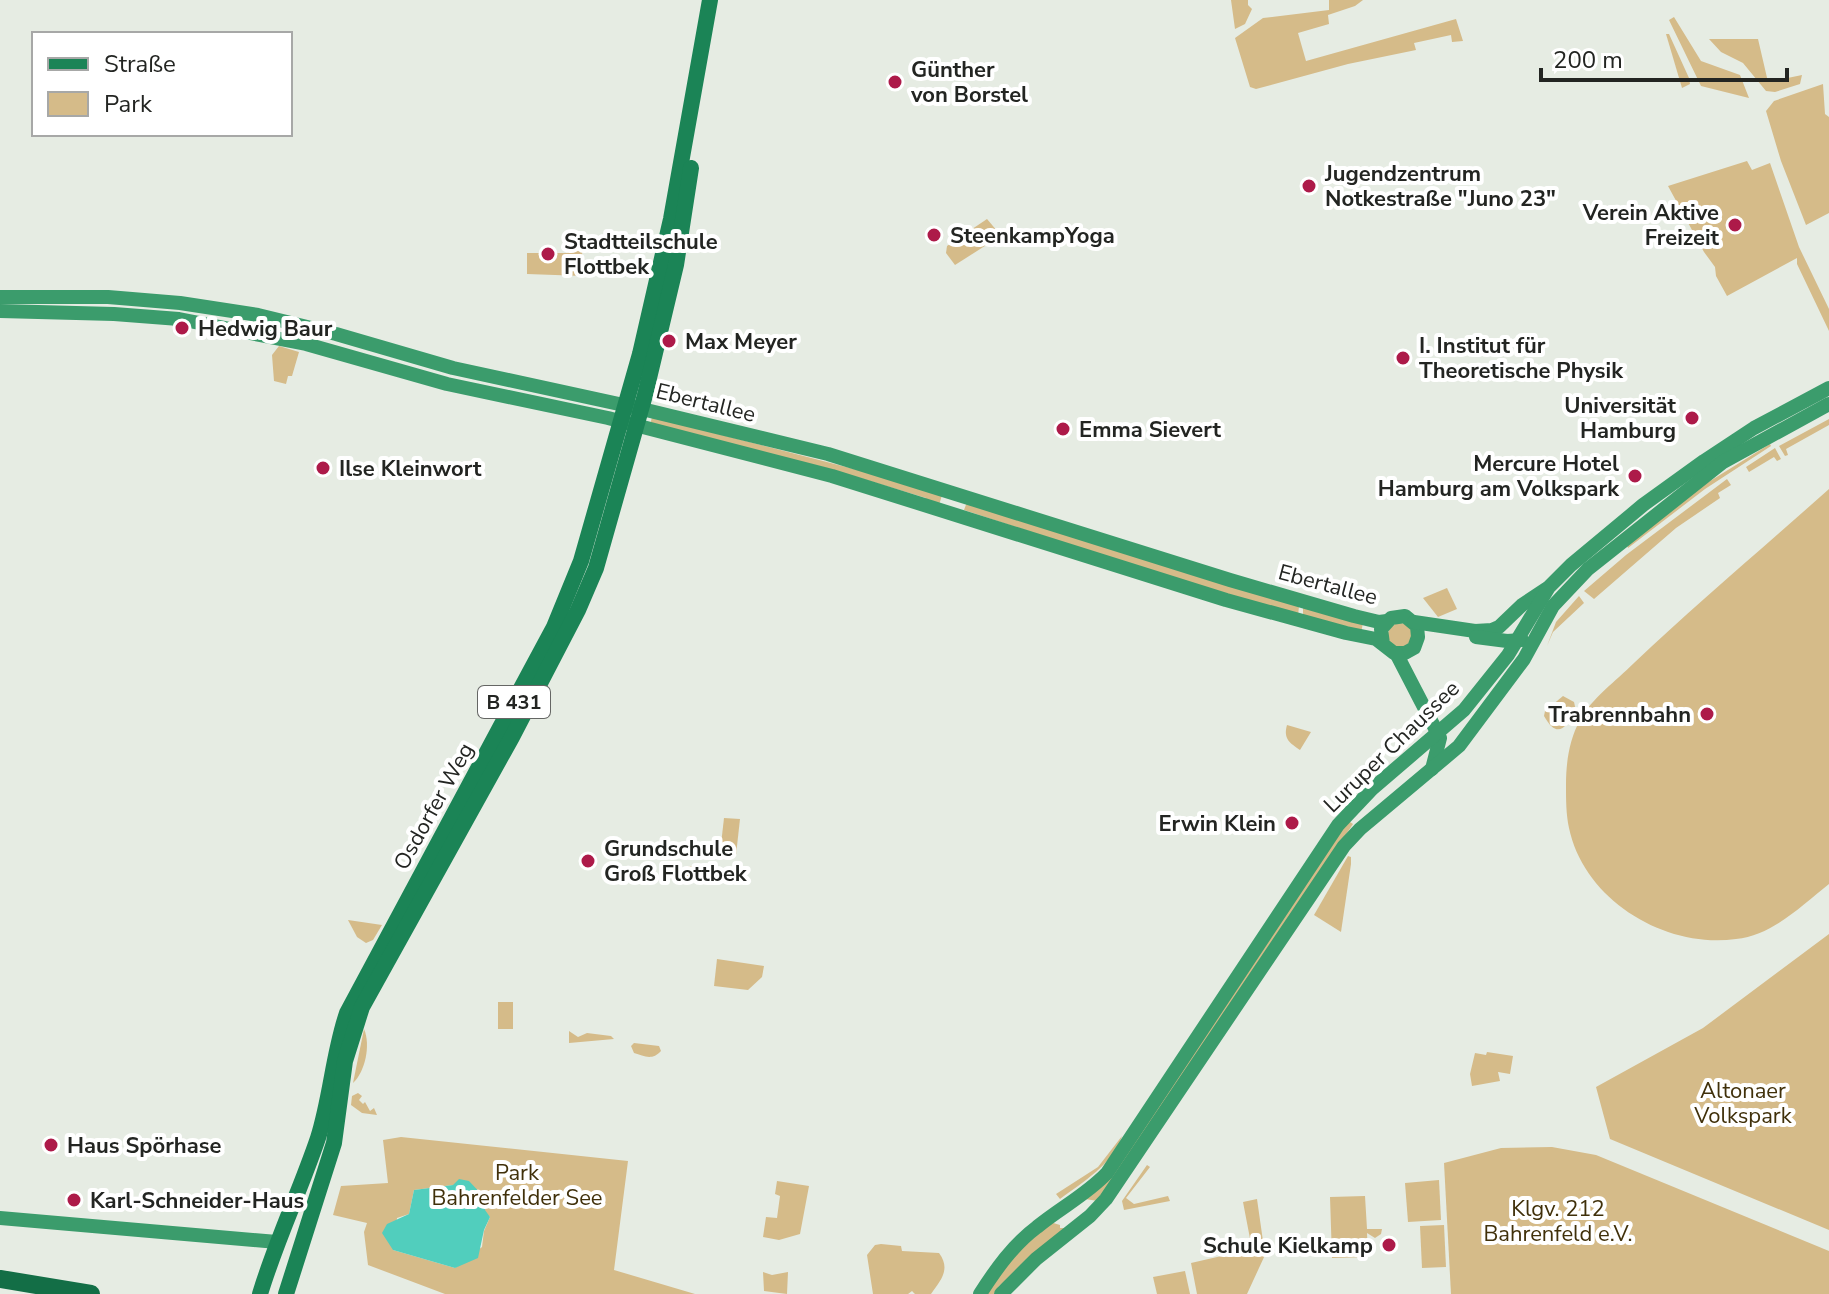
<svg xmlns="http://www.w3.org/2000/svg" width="1829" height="1294" font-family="'Nunito Sans',sans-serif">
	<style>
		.green { fill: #d5bb89; fill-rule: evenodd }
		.water { fill: #51cebd }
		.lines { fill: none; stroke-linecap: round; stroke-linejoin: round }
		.secondary { stroke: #3b9c6c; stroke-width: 14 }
		.primary { stroke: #1b8456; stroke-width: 16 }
		.motorway { stroke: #136e46; stroke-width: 18 }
		.poi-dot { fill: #ad1a49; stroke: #fff; stroke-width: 3 }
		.labels { text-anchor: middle; stroke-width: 8; stroke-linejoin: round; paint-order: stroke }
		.shield { fill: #fff; stroke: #656664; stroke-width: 2 }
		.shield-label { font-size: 20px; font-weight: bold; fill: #232522 }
		.poi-label { font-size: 22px; font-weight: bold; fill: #232522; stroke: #fff; text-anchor: start }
		.street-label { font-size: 22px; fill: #232522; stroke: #fff }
		.park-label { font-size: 22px; fill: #40300a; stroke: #fff }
	</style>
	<rect width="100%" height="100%" fill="#e6ece3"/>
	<g class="green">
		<path d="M1231 0H1248V5L1252 9 1245 24 1235 29Z"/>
		<path d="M1329 0H1363L1355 6 1328 15 1329 24 1298 33 1306 61 1456 19 1463 41 1452 42 1451 35 1414 43 1416 50 1348 64 1256 89 1250 87 1235 38 1263 18 1329 10Z"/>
		<path d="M1674 17 1701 61 1740 75 1749 98 1701 86 1669 20Z"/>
		<path d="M1666 34H1669L1689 78 1690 84 1682 88Z"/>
		<path d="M1709 39H1758L1768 82 1802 75 1800 84 1775 92 1766 91 1743 63 1721 52Z"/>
		<path d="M1823 84 1825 114 1829 117V213L1806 225 1781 161 1766 111 1774 101Z"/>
		<path d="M1747 161 1752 170 1770 163 1799 247 1829 309V331L1797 264V258L1727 296 1716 276 1715 267 1704 252 1668 186Z"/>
		<path d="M987 219 998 232 999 237 955 265 946 253 947 246Z"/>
		<path d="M575 248H582L583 276 527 274V253H567Z"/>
		<path d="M279 346 299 352 292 376H288L286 384 274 381 272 355Z"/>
		<path d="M652 417 943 492 939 505 926 500V498L823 467 650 425Z"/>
		<path d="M1829 419V425L1786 449 1788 455 1785 456 1779 446Z"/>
		<path d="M1770 444 1771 446 1705 489 1628 548 1627 545 1702 486Z"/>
		<path d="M1775 448 1781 459 1777 461 1774 457 1749 472 1746 467Z"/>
		<path d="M1727 479 1731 485 1718 493 1720 498 1676 528 1594 599 1584 591 1626 555Z"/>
		<path d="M1829 489V884C1801 906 1773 935 1736 939 1665 949 1584 900 1569 828 1566 814 1566 799 1566 785 1566 763 1569 740 1580 720 1592 698 1616 681 1634 663 1697 603 1764 547 1829 489Z"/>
		<path d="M967 502 1299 606 1298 616 1128 564 964 510Z"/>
		<path d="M1447 588 1457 609 1438 617 1423 598Z"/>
		<path d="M1579 596 1584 603 1553 632 1547 646 1556 622Z"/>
		<path d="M1303 607 1363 622 1361 634 1303 616Z"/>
		<circle cx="1400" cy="635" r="12"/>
		<path d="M1563 696 1574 702 1576 711C1565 729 1557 739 1544 716L1545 711Z"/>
		<path d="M1287 725 1311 732 1300 750C1290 743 1283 739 1287 725Z"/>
		<path d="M724 818 740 819 736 855 720 853Z"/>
		<path d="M1347 820 1353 824 1098 1201 1085 1199Z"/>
		<path d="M1348 856 1351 857V864L1341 932 1314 915Z"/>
		<path d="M687 866H711V877L687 878Z"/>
		<path d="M348 920 382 925 373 940 366 943 357 937Z"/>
		<path d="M1829 934V1230L1610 1139 1596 1087 1703 1028Z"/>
		<path d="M717 959 764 966 762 977 748 990 714 986Z"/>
		<rect x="498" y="1002" width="15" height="27"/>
		<path d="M364 1029C371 1045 365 1072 353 1083Z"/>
		<path d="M569 1031 578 1037 587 1033 611 1036 614 1039 569 1043Z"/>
		<path d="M634 1043 659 1046 661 1051C652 1061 644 1056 634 1053L631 1046Z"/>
		<path d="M1487 1052 1513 1056 1510 1074 1498 1072 1500 1081 1472 1086 1470 1074 1475 1053 1486 1055Z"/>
		<path d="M358 1093 362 1096 359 1100 363 1104 365 1102 370 1111 374 1108 377 1115 362 1113 351 1105 352 1096Z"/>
		<path d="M1122 1136C1113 1164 1083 1182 1060 1199L1056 1194 1098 1167Z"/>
		<path d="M401 1137 628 1161 614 1270 695 1294H445L368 1265 364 1232 367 1223 333 1215 341 1186 388 1183 383 1140ZM453 1185 490 1217 484 1231 482 1247 455 1268 393 1250 397 1218 409 1214 414 1190Z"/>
		<path d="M1552 1147 1596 1155 1829 1251V1294H1451L1444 1163 1501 1148Z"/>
		<path d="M1147 1165 1150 1167 1126 1198 1134 1204 1168 1196 1170 1201 1124 1210 1122 1201Z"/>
		<path d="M1439 1180 1441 1220 1408 1222 1405 1183Z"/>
		<path d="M777 1181 809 1186 800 1234 779 1240 763 1237 766 1217 777 1218 780 1196 775 1194Z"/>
		<path d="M1365 1196 1367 1229H1382L1381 1234 1375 1238 1367 1233 1368 1257 1332 1258 1330 1197Z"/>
		<path d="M1257 1199 1265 1255 1247 1294H1197L1191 1263 1252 1249 1243 1202Z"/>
		<path d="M1050 1222 1060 1225V1228H1070L999 1286 994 1294H984L1011 1258Z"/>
		<path d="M1444 1225 1446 1267 1422 1268 1420 1226Z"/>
		<path d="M881 1244 901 1246 902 1251 939 1253C951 1269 941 1280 931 1294H915L912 1291 908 1294H873L867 1255 875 1245Z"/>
		<path d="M1185 1271 1190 1294H1157L1153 1277Z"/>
		<path d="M763 1272 772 1275 788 1272 787 1294 764 1291Z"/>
	</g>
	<path class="water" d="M459 1179 469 1181 486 1199 485 1210 490 1217 484 1230 478 1258 455 1268 393 1250 382 1233 387 1224 409 1214 414 1190 453 1185Z"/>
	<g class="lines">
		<g class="secondary">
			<path d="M0 297H108L180 303 258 315 336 334 453 368 642 409 828 454 1230 580 1354 616 1379 622 1387 621"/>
			<path d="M0 311 114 314 179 319 306 344 447 384 608 418 832 476 1226 600 1346 633 1376 639 1394 653H1405L1414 648 1418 637 1417 626 1405 616 1391 618 1381 629 1383 644"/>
			<path d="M1414 622 1475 631 1492 630 1499 627 1522 605 1546 589"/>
			<path d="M1476 637 1507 641 1522 640"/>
			<path d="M1396 653 1440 738 1432 769"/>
			<path d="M0 1218 277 1242"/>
			<path d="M980 1294C996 1269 1013 1245 1037 1227 1060 1208 1086 1195 1107 1173L1338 825 1372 789 1464 710 1508 655 1549 587 1571 565 1643 505 1704 461 1754 428 1829 388"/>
			<path d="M1001 1294 1036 1259 1090 1216 1106 1199 1344 846 1360 829 1459 746 1524 659 1553 606 1588 569 1723 462 1829 404"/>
		</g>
		<g class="primary">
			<path d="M260 1294C276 1241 300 1191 318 1138 331 1097 333 1054 347 1013L554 627 581 561 640 354 671 219 710 0"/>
			<path d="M286 1294 334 1143 345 1061 362 1007 512 737 578 610 596 568 645 395 676 265 691 168"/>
		</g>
		<path class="motorway" d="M0 1279 91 1294"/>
	</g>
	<g class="poi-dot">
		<circle cx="895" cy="82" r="8"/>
		<circle cx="1309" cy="186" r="8"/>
		<circle cx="1735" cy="225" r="8"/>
		<circle cx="934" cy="235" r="8"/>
		<circle cx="548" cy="254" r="8"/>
		<circle cx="182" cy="328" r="8"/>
		<circle cx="669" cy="341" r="8"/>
		<circle cx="1403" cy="358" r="8"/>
		<circle cx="1692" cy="418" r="8"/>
		<circle cx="1063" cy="429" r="8"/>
		<circle cx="323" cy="468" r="8"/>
		<circle cx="1635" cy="476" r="8"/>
		<circle cx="1707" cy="714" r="8"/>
		<circle cx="1292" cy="823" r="8"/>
		<circle cx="588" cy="861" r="8"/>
		<circle cx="51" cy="1145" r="8"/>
		<circle cx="74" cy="1200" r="8"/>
		<circle cx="1389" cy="1245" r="8"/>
	</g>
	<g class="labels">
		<rect class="shield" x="478" y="686" width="72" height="32" rx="6"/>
		<g class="shield-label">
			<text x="514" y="709">B 431</text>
		</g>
		<g class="poi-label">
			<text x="911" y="77">Günther<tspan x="911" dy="25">von Borstel</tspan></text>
			<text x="1325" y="181">Jugendzentrum<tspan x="1325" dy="25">Notkestraße "Juno 23"</tspan></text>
			<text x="1719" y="220" text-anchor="end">Verein Aktive<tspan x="1719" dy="25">Freizeit</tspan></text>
			<text x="950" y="243">SteenkampYoga</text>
			<text x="564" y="249">Stadtteilschule<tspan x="564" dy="25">Flottbek</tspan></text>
			<text x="198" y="336">Hedwig Baur</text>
			<text x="685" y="349">Max Meyer</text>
			<text x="1419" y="353">I. Institut für<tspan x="1419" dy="25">Theoretische Physik</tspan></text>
			<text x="1676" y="413" text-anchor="end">Universität<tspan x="1676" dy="25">Hamburg</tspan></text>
			<text x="1079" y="437">Emma Sievert</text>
			<text x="1619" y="471" text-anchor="end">Mercure Hotel<tspan x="1619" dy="25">Hamburg am Volkspark</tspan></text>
			<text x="339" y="476">Ilse Kleinwort</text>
			<text x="1691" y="722" text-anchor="end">Trabrennbahn</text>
			<text x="1276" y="831" text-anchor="end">Erwin Klein</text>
			<text x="604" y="856">Grundschule<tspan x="604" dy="25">Groß Flottbek</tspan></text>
			<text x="67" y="1153">Haus Spörhase</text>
			<text x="90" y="1208">Karl-Schneider-Haus</text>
			<text x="1373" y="1253" text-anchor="end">Schule Kielkamp</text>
		</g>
		<g class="street-label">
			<text transform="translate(706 402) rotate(14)" y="8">Ebertallee</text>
			<text transform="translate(1328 584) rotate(15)" y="8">Ebertallee</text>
			<text transform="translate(1391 746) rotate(-44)" y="8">Luruper Chaussee</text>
			<text transform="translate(433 806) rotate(-61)" y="8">Osdorfer Weg</text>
		</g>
		<g class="park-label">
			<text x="1743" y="1098">Altonaer<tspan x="1743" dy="25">Volkspark</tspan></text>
			<text x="517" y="1180">Park<tspan x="517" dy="25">Bahrenfelder See</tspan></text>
			<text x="1558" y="1216">Klgv. 212<tspan x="1558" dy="25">Bahrenfeld e.V.</tspan></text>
		</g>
	</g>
	<rect x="32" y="32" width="260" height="104" fill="#ffffff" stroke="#a7a8a7" stroke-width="2"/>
	<rect x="48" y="58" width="40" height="12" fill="#1b8456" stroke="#a7a8a7" stroke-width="2"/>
	<text x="104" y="72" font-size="24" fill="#232522">Straße</text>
	<rect x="48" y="92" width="40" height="24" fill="#d5bb89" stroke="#a7a8a7" stroke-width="2"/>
	<text x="104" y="112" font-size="24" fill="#232522">Park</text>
	<path d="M1541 68v12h246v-12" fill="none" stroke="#232522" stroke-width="4"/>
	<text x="1553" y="68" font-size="24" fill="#232522" stroke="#ffffff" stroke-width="6" paint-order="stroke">200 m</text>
</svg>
